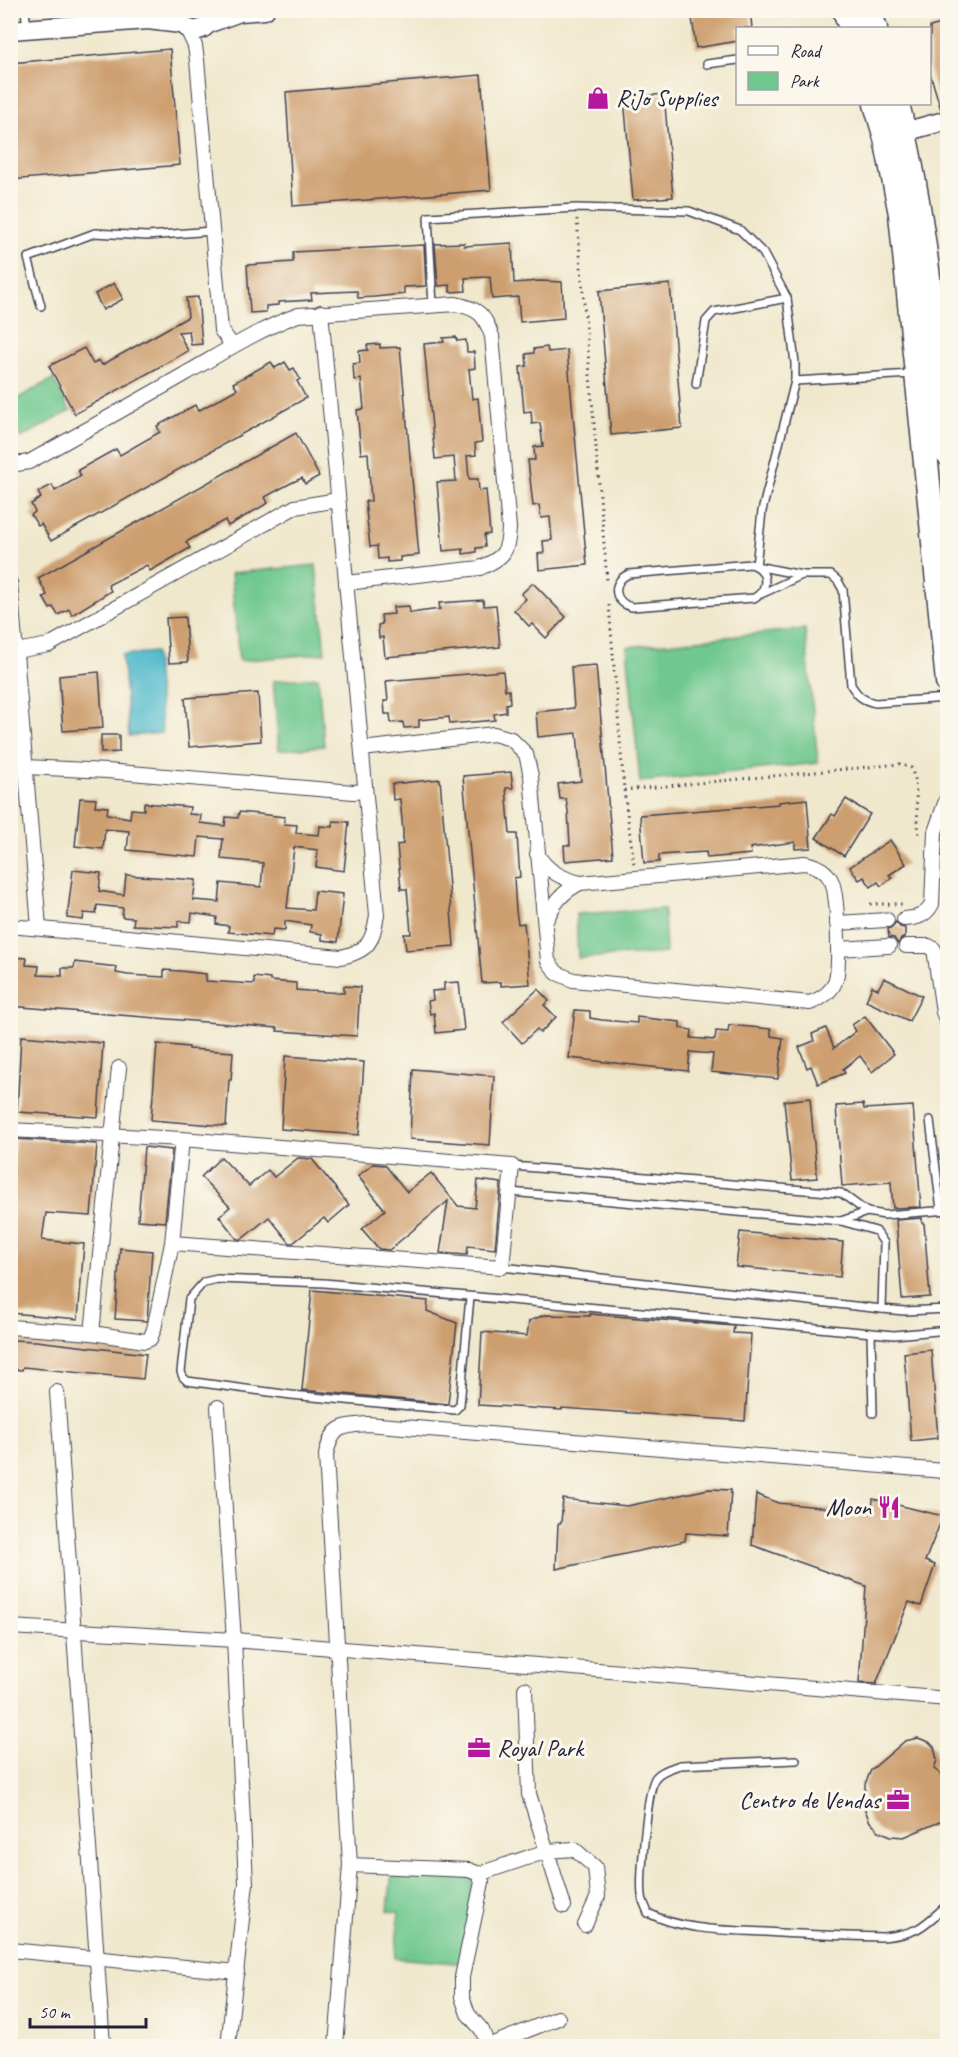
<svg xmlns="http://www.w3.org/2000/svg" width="958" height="2057" font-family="Caveat,sans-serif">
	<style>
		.green { fill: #6fc88e; stroke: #487564; stroke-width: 1.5 }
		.water { fill: #4fb9cb; stroke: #386e83; stroke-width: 1.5 }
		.building { fill: #cd9f6f }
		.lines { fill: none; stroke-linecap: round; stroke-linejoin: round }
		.service-casing { stroke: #414051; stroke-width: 10 }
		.minor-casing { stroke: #414051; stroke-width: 16 }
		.tertiary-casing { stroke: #414051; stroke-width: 21 }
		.trunk-casing { stroke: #414051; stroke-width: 27 }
		.path { stroke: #414051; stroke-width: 3; stroke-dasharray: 1.5 4.5; stroke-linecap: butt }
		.service { stroke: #fff; stroke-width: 7 }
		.minor { stroke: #fff; stroke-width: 14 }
		.tertiary { stroke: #fff; stroke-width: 18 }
		.trunk { stroke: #fff; stroke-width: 24 }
		.labels { text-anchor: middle; stroke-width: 6; stroke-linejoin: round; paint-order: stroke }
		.poi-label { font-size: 24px; fill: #22223b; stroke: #fbf7ec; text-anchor: start }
	</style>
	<rect width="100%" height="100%" fill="#fbf7ec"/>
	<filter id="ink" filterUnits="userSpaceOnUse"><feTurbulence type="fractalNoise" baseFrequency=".0167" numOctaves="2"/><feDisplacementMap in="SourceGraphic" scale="12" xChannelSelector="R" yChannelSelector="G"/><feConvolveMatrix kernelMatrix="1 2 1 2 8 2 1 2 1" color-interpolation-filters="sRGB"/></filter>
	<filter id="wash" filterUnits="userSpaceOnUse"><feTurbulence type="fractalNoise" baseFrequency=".008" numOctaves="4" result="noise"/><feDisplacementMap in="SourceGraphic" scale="24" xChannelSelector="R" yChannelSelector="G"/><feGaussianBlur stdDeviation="1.35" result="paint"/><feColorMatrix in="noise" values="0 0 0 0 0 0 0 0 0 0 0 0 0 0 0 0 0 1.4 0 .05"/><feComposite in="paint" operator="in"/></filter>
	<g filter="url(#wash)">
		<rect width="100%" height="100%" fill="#f0e8cd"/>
		<g class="green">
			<path d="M53 379 70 411 21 438 11 418V402Z"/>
			<path d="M316 565 325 653 239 661 231 573Z"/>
			<path d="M805 629 818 763 640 782 627 647Z"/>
			<path d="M318 677 324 746 279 750 273 681Z"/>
			<path d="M664 909 666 953 578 958 576 914Z"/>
			<path d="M392 1870 473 1877 466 1964 395 1958 399 1912 388 1911Z"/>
		</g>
		<path class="water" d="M155 652 162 733 129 736 122 655Z"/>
		<g id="blocks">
			<g class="building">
				<path d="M691 10H750L752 28H738V41L696 48Z"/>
				<path d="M948 22V109L941 110 930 73V27Z"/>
				<path d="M170 49 180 165 10 180V63Z"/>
				<path d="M481 75 491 190 293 206 286 92Z"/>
				<path d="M664 94 673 197 633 200 624 98Z"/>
				<path d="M464 243V246L512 243 514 283 539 281 562 282 564 318 520 322 518 297 492 299 490 277 465 278 466 291 450 292V285L438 286 435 244Z"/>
				<path d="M424 245 426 286 404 287V294L374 297 358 298 357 291 311 293 312 300 278 302V305L266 306V312L250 313 247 265 293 262V252Z"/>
				<path d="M114 283 123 299 103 310 95 294Z"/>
				<path d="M670 284 682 428 611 435 599 291Z"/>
				<path d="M198 297 202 344 191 345 189 331 178 332 188 351 75 414 49 366 84 348 93 364 99 360 102 365 188 317 186 298Z"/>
				<path d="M456 337 457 341 466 340 467 352H474L475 368 469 369 472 399 478 398 482 442 475 443 476 455 467 456 469 479H478L479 491 486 490 490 534 484 535 485 547 476 548V552L463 554V549L443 551 437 482 456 481 454 457 435 459 424 344 444 342 443 338Z"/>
				<path d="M380 344V348L400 347 419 555 400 557V561L387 562V558L378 559 377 546 370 547 365 501H371L368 453 361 454 357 410 364 409 361 379 354 380 353 364 360 363 359 351 368 350 367 345Z"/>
				<path d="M547 347 548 352 567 350 587 565 539 570 538 554 544 553 543 541 552 540 550 517 541 518 539 505 533 506 528 460H535L534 447 543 446 540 423 532 424 531 411 524 412 520 367 527 366 526 354 534 353V349Z"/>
				<path d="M271 362 275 368 285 362 290 370 294 368 300 379 297 381 306 398 51 541 41 524 38 526 31 515 35 512 31 504 41 498 38 492 52 485 55 491 81 476 78 470 116 449 120 455 160 432 157 426 195 405 198 411 237 389 233 383Z"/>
				<path d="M296 433 319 476 305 484 302 478 291 483 265 497 268 503 228 526 225 520 214 526 186 542 190 548 150 571 147 565 108 585 111 591 72 615 69 609 58 615 53 607 50 609 43 597 47 595 38 578Z"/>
				<path d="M533 583 566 617 546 638 532 624 529 626 514 610 526 599 521 594Z"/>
				<path d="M483 600 484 606 496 605 500 647 385 657 383 637 379 638 378 625 382 624 381 615 394 614 393 607 409 606 410 613 440 609 439 603Z"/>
				<path d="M185 617 188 662 169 663 166 618Z"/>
				<path d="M596 665 613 857 565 861 564 845H570L568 811 566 799H560L558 784 581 781 577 733 538 737 536 712 574 708 571 667Z"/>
				<path d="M503 671 505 690H509L510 703 506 704V712L494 714 495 720 450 724 449 717 419 720V727L404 728 403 722 391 723 390 714H385L384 701H388L386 681Z"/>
				<path d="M99 672 103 728 63 731 59 676Z"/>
				<path d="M258 693 261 741 189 747 185 698Z"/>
				<path d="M101 735H119V752L101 753Z"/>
				<path d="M511 772 513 788H506L510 834H517L518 850 520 877 514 878 516 911 518 924 524 923 530 984 501 986V982L482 983 463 776Z"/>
				<path d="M440 779 454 946 406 950 404 934H411L410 921 407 889H401L397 845 403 844V831L400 799 393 800 392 784Z"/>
				<path d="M80 798 96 799 95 806 108 807 107 814 130 818 131 809 144 810V803L190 807 189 814 201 815 200 823 225 826 226 817 238 818 239 812 285 817 284 824 297 825 296 833 319 835 320 826 333 827V821L349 822 344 871 316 867 318 850 294 847 287 908 313 910 315 891 343 894 338 942 322 940V934L310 932 311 925 285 921V930L273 929 272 936 228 932 229 926 216 924 217 917 192 913 191 922 178 921V927L133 925 134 918 122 917 123 908 97 905 96 914 84 913 83 920 67 918 73 870 101 873 99 891 124 895 126 875 196 880 193 900 219 902 221 883 261 887 263 863 221 859 223 839 199 837 197 857 127 850 129 831 105 829 103 849 75 846Z"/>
				<path d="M807 799 811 848 795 849V842L750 848 751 854 707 858 706 852 659 855V862L644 863 640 815 779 804V802Z"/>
				<path d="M846 799 870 814 844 856 816 838 832 814 835 816Z"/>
				<path d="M890 840 906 864 889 875 892 878 881 886 878 882 871 887 864 877 859 880 850 867Z"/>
				<path d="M896 922 900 927 905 928V937L901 939 898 944 894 938 889 937 888 929 892 927Z"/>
				<path d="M11 957 27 958 26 965 39 966 38 975 62 976V968H74L75 962 117 967 116 973 128 975 164 977V970L180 971 206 974V981L254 984V977L270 979V981L296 983V990L308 991 344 993V986L360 987 357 1036 277 1031 278 1028 10 1006Z"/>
				<path d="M884 978 922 996 909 1021 866 1001 872 986 878 989Z"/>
				<path d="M459 982 464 1030 436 1033 434 1013 430 1014 428 1001 433 1000 432 991 444 990V983Z"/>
				<path d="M538 989 549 1001 544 1005 556 1017 540 1033 537 1029 522 1043 503 1022Z"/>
				<path d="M575 1010 590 1011V1018L602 1020 637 1023V1017L680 1022V1028L692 1030 691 1038 715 1040 716 1031 728 1032 729 1025 771 1029V1036L783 1038 778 1079 711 1072 713 1054 690 1052 688 1071 569 1058Z"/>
				<path d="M865 1016 894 1054 872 1072 860 1056 843 1069 845 1073 818 1084 811 1066 807 1068 799 1047 814 1041 812 1034 826 1028 834 1048 856 1031 852 1025Z"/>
				<path d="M21 1036 103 1043 98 1117 17 1112Z"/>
				<path d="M157 1044 189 1047V1049L233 1052 231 1080H229L226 1126 151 1120Z"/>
				<path d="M285 1056 364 1062 359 1135 281 1129Z"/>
				<path d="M413 1069 494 1076 490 1145 410 1139Z"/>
				<path d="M810 1098 817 1178 792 1180 784 1101Z"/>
				<path d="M863 1104 864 1109 913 1106 921 1207 893 1208 891 1182 842 1186 836 1106Z"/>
				<path d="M15 1139 97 1144 91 1216 46 1213 42 1240 84 1244 78 1319 10 1313V1210Z"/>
				<path d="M144 1147 172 1150 165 1222 138 1220Z"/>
				<path d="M221 1157 249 1186 268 1170 274 1177 298 1158 312 1159 349 1205 328 1223 324 1218 293 1243H290L269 1217 242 1239H237L219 1216 230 1207 201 1177Z"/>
				<path d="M373 1164 385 1165 407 1192 431 1173 458 1206 475 1208 478 1180 501 1183 495 1249 468 1246 467 1255 440 1253 448 1201 389 1250 379 1249 362 1229 385 1210 358 1176Z"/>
				<path d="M922 1218V1223H924L930 1297 902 1299 896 1220Z"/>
				<path d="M740 1232 843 1242 840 1277 736 1267Z"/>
				<path d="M120 1248 152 1251 147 1321 115 1319Z"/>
				<path d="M312 1290 428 1301 427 1311 457 1323 448 1404 302 1390Z"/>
				<path d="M590 1314 734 1326 733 1333 751 1334 745 1421 562 1408V1410L478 1405 482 1332 527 1336 529 1321 544 1315 590 1316Z"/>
				<path d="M10 1340 36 1341 146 1354 143 1379 23 1367 22 1370 10 1369Z"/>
				<path d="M931 1350 938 1438 911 1441 904 1353Z"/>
				<path d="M709 1489 731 1490 728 1536 686 1533 685 1541 556 1569 558 1524 561 1523 563 1499 627 1506Z"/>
				<path d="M756 1494 778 1503 872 1512 873 1499 943 1516 925 1561 935 1565 921 1606 909 1602 876 1684 859 1683 866 1586 752 1545Z"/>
				<path d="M918 1738 929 1742 934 1747 937 1760 934 1769 942 1775 948 1785V1813L942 1821 937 1823 904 1837 891 1836 879 1831 870 1822 865 1810V1784L871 1770 905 1741Z"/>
			</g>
		</g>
	</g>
	<g filter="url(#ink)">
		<use href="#blocks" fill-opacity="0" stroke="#414051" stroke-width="1.5"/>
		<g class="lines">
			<g class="service-casing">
				<g id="service">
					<path d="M25 10 27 29"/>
					<path d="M707 64 738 60"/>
					<path d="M433 305 428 217 576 208 689 211 740 230 763 253 787 298 795 363V381L762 511 756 566 802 575H831L838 581 843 590 851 685C858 696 862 700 875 703L948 698"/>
					<path d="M41 306 28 258 95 233 147 236 212 231"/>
					<path d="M795 381 912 374"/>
					<path d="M696 384 706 321 714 312 787 298"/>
					<path d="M751 564C768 569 770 589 754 598L632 607C613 603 611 581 629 574Z"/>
					<path d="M761 594 802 575"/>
					<path d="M930 1120 941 1210"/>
					<path d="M512 1166 841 1193 867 1212 885 1215 948 1210"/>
					<path d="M510 1192 841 1221 867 1212"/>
					<path d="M841 1221 876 1231 884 1243 882 1309"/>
					<path d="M502 1267 882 1309 905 1311 948 1309"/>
					<path d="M470 1297 460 1405 455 1410 291 1395 187 1381 183 1377 181 1372 189 1299 204 1282 217 1279 324 1283 894 1335 948 1330"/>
					<path d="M871 1333 873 1413"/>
					<path d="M796 1760 680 1765C672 1768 662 1770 656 1777 647 1786 640 1880 642 1895 642 1901 646 1907 648 1913 683 1931 727 1930 766 1932 805 1935 844 1936 883 1937 917 1934 923 1927 948 1904"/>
				</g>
			</g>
			<g class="minor-casing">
				<g id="minor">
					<path d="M187 29 195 46 197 60 221 330 232 345"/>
					<path d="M10 465 29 462C81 433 133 404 185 374 222 353 257 330 298 315L456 304C479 309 484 314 492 336L509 528C508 553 503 558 480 568L346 583"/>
					<path d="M10 582 39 927"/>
					<path d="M16 651 49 645 295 507 338 500"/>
					<path d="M362 749 494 734 511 739 526 754 531 776 548 961 557 973 573 980 810 1003C821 999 833 991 836 979 840 965 838 892 831 880 826 870 815 865 805 863L580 883C561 878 547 871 537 854"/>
					<path d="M26 767 107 771 353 792 365 791"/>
					<path d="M904 919C917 918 926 916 932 904L935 832 948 795"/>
					<path d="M545 923C553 904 562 892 580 883"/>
					<path d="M837 923 887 920"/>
					<path d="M10 926 341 957C369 951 373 941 377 915L321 312"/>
					<path d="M906 946H929L934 949 943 1012 948 1024"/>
					<path d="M838 949 889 946"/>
					<path d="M10 1130 182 1139 512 1166 502 1267 172 1243"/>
					<path d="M10 1327 92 1333 145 1341 150 1339 154 1329 172 1243 182 1139"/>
					<path d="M92 1333 119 1068"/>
					<path d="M57 1392 103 2046"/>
					<path d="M218 1407 234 1640 246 1883 228 2046"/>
					<path d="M10 1627 234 1640 948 1699"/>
					<path d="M525 1689 529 1794 564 1906"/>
					<path d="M350 1865 469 1870 479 1874 547 1851 574 1849 595 1867 598 1896 585 1925"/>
					<path d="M479 1874 482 1882 462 1977V1997L468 2014 482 2030 488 2046"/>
					<path d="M10 1950 237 1972"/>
					<path d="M336 2046 350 1865 326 1455C332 1427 340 1426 367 1424L944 1471 948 1477"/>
					<path d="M488 2046 558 2018"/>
				</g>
			</g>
			<g class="tertiary-casing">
				<g id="tertiary">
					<path d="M177 10C178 37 212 37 212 10"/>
					<path d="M210 23 240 12 265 10"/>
					<path d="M10 30 148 20 181 24"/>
					<path d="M904 132 948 120"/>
				</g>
			</g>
			<g class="trunk-casing">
				<g id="trunk">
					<path d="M845 10 851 28"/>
					<path d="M868 10 875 28"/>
					<path d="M876 104 886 138 901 214 948 682"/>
					<path d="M897 104C926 218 934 337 948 454"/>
				</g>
			</g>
			<g class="path">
				<path d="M577 219 607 580"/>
				<path d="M609 605 624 790 634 864"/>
				<path d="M624 790 900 764 911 768 915 779 919 837"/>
				<path d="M870 904H903"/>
			</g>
			<use href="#service" class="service"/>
			<use href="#minor" class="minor"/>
			<use href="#tertiary" class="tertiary"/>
			<use href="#trunk" class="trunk"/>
		</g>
	</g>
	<defs>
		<g id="shop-bare" transform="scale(1.8)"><path d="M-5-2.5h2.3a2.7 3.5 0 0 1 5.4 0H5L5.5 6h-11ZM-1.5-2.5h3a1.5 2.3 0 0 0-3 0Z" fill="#b5179e" stroke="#fbf7ec" stroke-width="2.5" paint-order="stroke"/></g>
		<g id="restaurant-bare" transform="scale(1.8)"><path d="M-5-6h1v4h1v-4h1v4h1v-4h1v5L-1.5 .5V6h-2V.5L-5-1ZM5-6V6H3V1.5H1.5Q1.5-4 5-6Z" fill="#b5179e" stroke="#fbf7ec" stroke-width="2.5" paint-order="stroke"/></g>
		<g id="office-bare" transform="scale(1.8)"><path d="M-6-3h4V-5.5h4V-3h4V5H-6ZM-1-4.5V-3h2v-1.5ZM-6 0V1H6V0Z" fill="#b5179e" stroke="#fbf7ec" stroke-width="2.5" paint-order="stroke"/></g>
	</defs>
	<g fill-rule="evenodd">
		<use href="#shop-bare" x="598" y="98"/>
		<use href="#restaurant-bare" x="889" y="1507"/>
		<use href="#office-bare" x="479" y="1748"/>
		<use href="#office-bare" x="898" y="1800"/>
	</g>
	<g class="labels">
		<g class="poi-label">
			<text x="616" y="106">RiJo Supplies</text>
			<text x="871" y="1515" text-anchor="end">Moon</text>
			<text x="497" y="1756">Royal Park</text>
			<text x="880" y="1808" text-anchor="end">Centro de Vendas</text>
		</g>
	</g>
	<rect width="958" height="2057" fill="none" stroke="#fbf7ec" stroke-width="36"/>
	<rect x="736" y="27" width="195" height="78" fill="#fbf7ec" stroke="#a4a2a5" stroke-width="1.5"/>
	<rect x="748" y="46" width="30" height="9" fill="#ffffff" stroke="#a4a2a5" stroke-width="1.5"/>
	<text x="790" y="57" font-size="18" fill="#22223b">Road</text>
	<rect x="748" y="72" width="30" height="18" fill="#6fc88e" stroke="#a4a2a5" stroke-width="1.5"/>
	<text x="790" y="87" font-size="18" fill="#22223b">Park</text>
	<path d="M30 2018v9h116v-9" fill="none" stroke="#22223b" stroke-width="3"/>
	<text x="39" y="2018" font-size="18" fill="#22223b" stroke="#fbf7ec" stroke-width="4.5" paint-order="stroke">50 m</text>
</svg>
